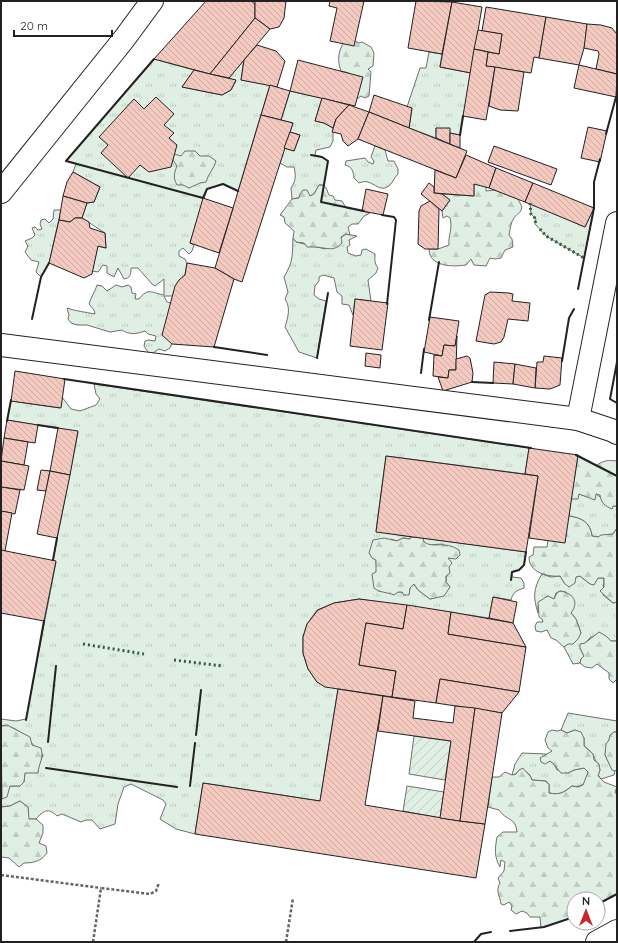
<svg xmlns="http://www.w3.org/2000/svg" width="618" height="943" font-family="Quicksand,sans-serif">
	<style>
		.grass { fill: url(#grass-tufts); stroke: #6f6f6f }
		.forest { fill: url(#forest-firs); stroke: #6f6f6f }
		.garden { fill: url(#garden-furrows); stroke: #6f6f6f }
		.building { fill: url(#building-back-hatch); stroke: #222 }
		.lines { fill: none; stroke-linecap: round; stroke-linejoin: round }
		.minor-casing { stroke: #222; stroke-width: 24 }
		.path { stroke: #646464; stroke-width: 2.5; stroke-dasharray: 3 2; stroke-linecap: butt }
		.minor { stroke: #fff; stroke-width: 22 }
		.hedge { stroke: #2f5e38; stroke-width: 3; stroke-dasharray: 2 3; stroke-linecap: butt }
		.wall { stroke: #222; stroke-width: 2 }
	</style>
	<defs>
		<pattern id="grass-tufts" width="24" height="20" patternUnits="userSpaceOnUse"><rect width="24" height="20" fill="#e0efe3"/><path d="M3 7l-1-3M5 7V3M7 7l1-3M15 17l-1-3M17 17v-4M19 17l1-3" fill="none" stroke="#c0cdc2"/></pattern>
		<pattern id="forest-firs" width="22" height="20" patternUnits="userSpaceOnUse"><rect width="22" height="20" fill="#e0efe3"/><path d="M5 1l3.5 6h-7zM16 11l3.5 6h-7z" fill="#c0cdc2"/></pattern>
		<pattern id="garden-furrows" width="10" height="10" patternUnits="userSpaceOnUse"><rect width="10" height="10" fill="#e0efe3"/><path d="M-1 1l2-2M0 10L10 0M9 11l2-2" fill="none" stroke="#c0cdc2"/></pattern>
		<pattern id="building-back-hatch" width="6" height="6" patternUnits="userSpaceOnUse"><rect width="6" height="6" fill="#f3c9c0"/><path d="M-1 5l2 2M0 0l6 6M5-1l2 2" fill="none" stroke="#d0aca5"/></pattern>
	</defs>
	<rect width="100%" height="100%" fill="#fff"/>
	<g class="grass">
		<path d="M429 52 442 54 440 67 471 73 460 135 450 133 436 128V138L409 128 412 108 407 107 420 68H426Z"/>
		<path d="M154 59 194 70 182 87 222 95 231 90 236 81 229 78 244 60 241 80 270 85 238 191 223 184 207 189 190 243 194 245 192 251 189 254 183 248 179 251V256L185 259 187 263 185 275C177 281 175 287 173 296H164L167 302 171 303 172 344 170 348 165 351 159 349 150 355 144 346 145 341 148 340 155 341 156 336 148 334 145 331C137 334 129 335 122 330L110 332 87 325H77L71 323 68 319 69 315 67 308C75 311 85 312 95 314L94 310 89 304C91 297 95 292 97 285L102 286 107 291 116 285 122 287 128 285 131 287 132 293 136 294 135 299H139C148 287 152 293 164 295V279L155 286 152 284 138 268H131C131 275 130 278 124 279L118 268 114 277 107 273V266L103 265 98 272 92 271 98 246 106 248 105 233 82 218 87 203 94 202 100 187 73 172 76 164 66 161Z"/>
		<path d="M290 91 322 98 315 121 324 123 333 128V141L330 147 316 150 315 155 322 157 328 161 324 185H319L314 194 310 196 292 199 291 188C296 181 296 175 294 167H287L280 163 284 148 294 151 300 135 290 132 293 123 281 120Z"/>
		<path d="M375 146 385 150 388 161H394L398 169V174C394 178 393 182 389 186 381 192 375 184 368 182 366 181 361 182 359 183L354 178C353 172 353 167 345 165L346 161 365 158 368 162 373 164 374 161 371 157Z"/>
		<path d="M530 203 585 227 594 208 584 258 546 236 535 224 536 219 531 214Z"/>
		<path d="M54 210H61L49 263 41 277 36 272 39 262 31 260 25 252 28 246 25 241 32 238 35 235 32 228 35 227 38 230 42 229 40 224 41 220 45 219 49 223 53 219Z"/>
		<path d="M346 234 357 236 349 240 350 245 347 247 348 253 356 256 361 255 362 250 366 249 375 254C375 260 374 263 378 268L376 273 368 280 371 301 355 299 353 315 349 305 342 304V296L337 292 334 278 323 275 319 277V281L315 286 314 295 319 299 326 301 317 358 299 352 285 327C288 317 291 308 285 299L288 292 284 277C294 260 292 256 293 238L296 242 325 249Z"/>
		<path d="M94 384 529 448 525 474 386 456 376 531 411 537 410 539 403 538 397 541 391 539 376 560 378 591 388 592 394 594 398 592H402L404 595 409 594 410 588 414 584 418 590 430 599C438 597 445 594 450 587L446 582C446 576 448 572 449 566 449 558 446 551 443 544L428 545 424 543 423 538 526 552 524 565 519 570 512 572V577L521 578 524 583V588C516 591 513 592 511 600L493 597 489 618 359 599 334 603 317 610 307 624 303 637V653L308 669 317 682 338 689 320 801 203 783 195 834 176 829 160 819 166 804 163 800 131 784 124 787 118 804 115 824 100 829 92 820H86L81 822 62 814 57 816C48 807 43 811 36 819H28V807L20 801 10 806 1 807V798L2 799 10 786H20L24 782 25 773 39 765 43 755C31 744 19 724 1 726V719L16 721 26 719 56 562 53 560 78 432 7 420 11 401 60 408 62 397 71 409 80 411 96 405 100 399 96 394Z"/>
		<path d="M579 494 585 496 596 494 613 506H617V528L613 534 598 537 592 536C590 522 582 518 569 516L571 499Z"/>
		<path d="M542 574 551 577 560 576 565 584 576 577 580 576 590 584 598 578H604L603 595 613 603 617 602V641H611L606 636 591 637 580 648 584 656 581 659 580 663 573 664 564 647 581 633 576 619 571 613 566 592 560 591 556 593 554 599 547 596 538 606V613C533 597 533 589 542 574Z"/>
		<path d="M568 713 617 721V732H614L609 740 605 755 612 769 615 771 614 775 601 779 598 775 600 770C594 759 595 753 584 746V738L575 730 567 733 561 730Z"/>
		<path d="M522 753 546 754 544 756 554 764 557 770 568 773 574 770 584 768 588 772C586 783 583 788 572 786 563 793 560 795 549 793V784L546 781 532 780C530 773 526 771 519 770L516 774 512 775 515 764Z"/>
	</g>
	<g class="forest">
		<path d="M345 41H355L359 43 362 42 371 47 374 53 373 66 368 69 371 72 369 96 365 98 361 96 357 99 349 81V73L341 71C337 61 338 50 345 41Z"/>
		<path d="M185 151H195L200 156H209L216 161C214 169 208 174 206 182L200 183 189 188 183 185H177C173 178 174 173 177 166L173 160 174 154 181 156Z"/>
		<path d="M486 182V191L495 190 518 199 522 207C520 215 518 212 514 218 511 222 510 229 509 235L512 239 513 247 505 250 501 258 495 259 490 258 486 266 474 265 471 259 466 265C453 267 429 267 429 249H438L449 245C448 236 453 228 450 218L447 216 443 218 442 211 450 200 442 194 474 196V184Z"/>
		<path d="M319 185C327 185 326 189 329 195L333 196 335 200 342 201 346 208 370 213 364 216 358 224H352L348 227 350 235 346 234 341 237 342 243C335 252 326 248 317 247 314 247 310 247 307 247L304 243 296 242 293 238 294 231 285 223 284 217 280 215 292 199 299 198 300 194 303 190H307L310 196 314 194Z"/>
		<path d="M578 455 596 466C603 460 609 460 617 461V506H613L612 509C605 506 601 503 600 495L596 494 595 500 579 494 578 499H571Z"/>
		<path d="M569 516C582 518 590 522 592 536L598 537 601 535 613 534 617 528V602L613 603 600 591 604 587V578H598L594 585 590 584 580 576 576 577 575 583 569 587 565 584 560 576C548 577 529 573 529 557L533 555 534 547H547L548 540Z"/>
		<path d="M411 537 423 538 424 542C434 549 444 540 459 550L460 555 456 559 448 558 452 563 449 567 450 573 446 576V582L450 587 444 596 430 599 418 590 414 584 410 588 409 595H404L402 592H398L394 595C387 592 380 593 374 588L372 574 376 572V560L372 558 369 553 373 540 384 538 397 541 403 538 410 539Z"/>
		<path d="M560 591C572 593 580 601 571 613L576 619 581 633 578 639 573 644H568L564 647 556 640 551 638 547 630 541 632 536 631 535 626 537 622H543L542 619 539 617 538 602 548 596 554 599 557 593Z"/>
		<path d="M599 632 606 636 611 641H617V679L613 683 609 679V673L597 664 592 668 585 667 580 663 581 659 584 656 580 648V644L585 643Z"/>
		<path d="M7 725 30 737 32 745 41 748C44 759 39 762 38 773H25L24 782 20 786H10L7 797 2 799 1 726Z"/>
		<path d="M552 730 557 731 561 730 567 733 575 730 581 732 584 738V746L593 754 594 760 599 764 600 770 598 776 604 782 617 787 615 792 617 795V894L598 904V899H574V917L541 928 540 917H530L527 913 522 911 516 914 511 910 512 906 509 902 504 905 501 904C500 896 495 891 500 883L498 878 504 871 505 862 501 860 500 867C494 857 495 848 497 837L503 832H517C516 817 506 821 499 810L488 807 492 777H499L505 772 512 775 516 774 519 770 523 768C526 773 530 774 532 780L545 781 549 784V793C560 795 563 793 572 786L578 787 583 785 588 772 584 768 574 770 568 773H561C557 769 555 764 550 761L545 764 541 762 540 758 552 751 548 748 545 740 548 732Z"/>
		<path d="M614 732H617V770L615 771 612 770 605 755 606 744 609 740 610 735Z"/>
		<path d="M20 801 28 807 29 819H36L43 825V833L39 843 46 846 47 853C41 861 34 863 24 863L19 867 9 858 1 857V807L10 806Z"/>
	</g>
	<g class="garden">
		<path d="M414 736 451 741 445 780 409 774Z"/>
		<path d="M407 786 444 792 440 818 403 811Z"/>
	</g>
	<g class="building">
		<path d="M206 1H251L255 4V18L210 74 154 59Z"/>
		<path d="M255 1H286L284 18 279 27 270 29 255 18Z"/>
		<path d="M330 1H364L354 46 330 41 337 8 329 6Z"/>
		<path d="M416 1 452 2 442 54 408 48Z"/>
		<path d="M452 2 482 7 471 73 440 67Z"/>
		<path d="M486 7 546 17 539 58 534 57 531 73 486 66 488 52 499 54 502 34 482 31Z"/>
		<path d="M546 17 587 24 585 45 579 65 539 58Z"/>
		<path d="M255 18 270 29 229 78 210 74Z"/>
		<path d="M587 24 601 25 612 28 617 34V74L596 69 599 54 598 51 584 48Z"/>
		<path d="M478 30 502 34 499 54 474 49Z"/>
		<path d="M257 45 276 51 285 61 277 87 241 80 244 60Z"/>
		<path d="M474 49 488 52 486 66 495 67 486 120 463 116Z"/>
		<path d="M298 60 363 77 355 106 290 91Z"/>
		<path d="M579 65 617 74 616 97 574 88Z"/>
		<path d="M495 67 524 72 518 111 500 110 489 106Z"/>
		<path d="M194 70 210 74 236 80 231 90 222 95 182 87Z"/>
		<path d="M270 85 290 91 281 120 261 115Z"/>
		<path d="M374 95 412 108 409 128 369 112Z"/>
		<path d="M156 97 174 114 164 125 174 133 169 138 177 145 171 167 149 172 140 165 128 178 101 153 108 145 99 137 134 99 144 109Z"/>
		<path d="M322 98 349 105 336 119 333 128 324 123 315 121Z"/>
		<path d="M349 105 369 112 358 139 348 146 343 141 341 134 332 132 336 119Z"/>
		<path d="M369 112 467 151 456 178 358 139Z"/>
		<path d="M261 115 293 123 242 282 234 279 215 268Z"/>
		<path d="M588 127 607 131 600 162 581 158Z"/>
		<path d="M436 128H450V144L436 138Z"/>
		<path d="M290 132 300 135 294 151 284 148Z"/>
		<path d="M450 133 460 135V148L450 144Z"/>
		<path d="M494 146 557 169 551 185 488 162Z"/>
		<path d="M466 155 496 168 489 188 474 184V196L434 193 435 170 456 178Z"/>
		<path d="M496 168 533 183 525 202 489 188Z"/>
		<path d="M73 172 100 187 94 202 87 203 63 196 67 182Z"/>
		<path d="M429 183 434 187V193L442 194 450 200 442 211 421 194Z"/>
		<path d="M533 183 594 208 585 227 525 202Z"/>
		<path d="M366 189 388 194 383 215 362 211Z"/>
		<path d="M63 196 87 203 82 218H75L70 222 59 220Z"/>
		<path d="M203 198 233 208 219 253 190 243Z"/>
		<path d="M430 201 439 209 438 249H425L418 244 419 211 421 206Z"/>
		<path d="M75 218H82L89 222 90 228 105 233 106 248 98 246 92 274 84 278 49 263 59 220 70 222Z"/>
		<path d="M187 263 215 268 234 279 214 347 172 344 162 335 175 286 179 280 185 275Z"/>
		<path d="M490 292 509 293 513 294 512 301 530 303 528 321 508 319 504 337 501 342 494 344 476 341 485 295Z"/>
		<path d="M355 299 388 303 382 350 350 346Z"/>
		<path d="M430 317 459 321 455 346 444 345 442 356 424 352Z"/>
		<path d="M457 336 456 370H449L448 378 433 376 434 355 442 356 444 345 455 346Z"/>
		<path d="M366 353 381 355 380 368 365 366Z"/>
		<path d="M467 356 470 358 473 373 472 382 443 391 438 377 448 378 449 370H456V359Z"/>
		<path d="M544 356 562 358 560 385 550 389 535 388 537 362H543Z"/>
		<path d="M494 362 515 364 513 384 493 383Z"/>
		<path d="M515 364 536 368 535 388 513 384Z"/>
		<path d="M15 371 65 379 61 408 11 401Z"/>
		<path d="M7 420 38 425 35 443 4 438Z"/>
		<path d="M58 428 78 431 70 475 50 471Z"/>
		<path d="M4 438 28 442 24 465 1 461Z"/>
		<path d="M529 448 578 455 565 543 529 538 538 476 525 474Z"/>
		<path d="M386 456 538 476 526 552 376 532Z"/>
		<path d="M1 461 29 466 24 490 1 487Z"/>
		<path d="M41 470 50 471 46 491 37 490Z"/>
		<path d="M50 471 70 475 57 538 37 534Z"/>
		<path d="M1 487 20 490 15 514 1 511Z"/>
		<path d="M1 511 12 513 5 551 1 550Z"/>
		<path d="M1 550 56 561 44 621 1 613Z"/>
		<path d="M493 597 517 602 513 623 489 618Z"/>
		<path d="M359 599 407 605 403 629 366 623 359 665 396 671 392 697 325 687 317 682 308 669 303 653V637L307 624 318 610 334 603Z"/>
		<path d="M407 605 451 612 448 634 526 647 519 692 440 679 436 703 392 697 396 671 359 665 366 623 403 629Z"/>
		<path d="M451 612 513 623 526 647 448 634Z"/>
		<path d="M440 679 519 692 502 713 436 703Z"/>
		<path d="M338 689 383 696 365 805 460 821 485 824 476 878 195 834 203 783 320 801Z"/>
		<path d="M383 696 415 701 413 718 453 723 455 706 475 708 460 821 440 818 451 741 378 731Z"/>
		<path d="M475 708 502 713 485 824 460 821Z"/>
	</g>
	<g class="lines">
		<g class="minor-casing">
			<g id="minor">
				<path d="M1 192 124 39 152 1"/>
				<path d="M1 345 578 419 611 430 617 433"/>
				<path d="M578 419 617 223"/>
				<path d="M597 942 617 931"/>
			</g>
		</g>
		<g class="path">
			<path d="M1 875 101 888"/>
			<path d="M93 942 101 888 150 894 156 891 159 883"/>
			<path d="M286 942 293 898"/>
		</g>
		<use href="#minor" class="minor"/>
		<g class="hedge">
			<path d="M530 203 531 214 536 219 535 224"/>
			<path d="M540 229 546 236 584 258"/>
			<path d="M83 644 144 654"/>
			<path d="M174 660 222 666"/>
		</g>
		<g class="wall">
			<path d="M154 59 66 161 203 198 207 189 223 184 238 191"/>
			<path d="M606 134 616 97"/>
			<path d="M460 135 463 116"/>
			<path d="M311 155 322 157 328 161 321 202 364 211"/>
			<path d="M382 215 394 217 396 220 387 304"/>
			<path d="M578 289 594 208V182L600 159"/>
			<path d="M32 319 41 277 49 263"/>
			<path d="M429 320 439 262"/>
			<path d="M214 347 267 355"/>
			<path d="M317 358 328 293"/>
			<path d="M562 361 569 318 574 309"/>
			<path d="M617 362 610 399 617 403"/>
			<path d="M421 373 424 349"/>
			<path d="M64 379 531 448"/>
			<path d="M472 382 493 383"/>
			<path d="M7 421 11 400"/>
			<path d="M38 425 58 428"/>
			<path d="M576 455 617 476"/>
			<path d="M53 560 57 538"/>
			<path d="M511 580 512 572 519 570 524 565 526 552"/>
			<path d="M26 720 44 621"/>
			<path d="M196 735 201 690"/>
			<path d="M48 742 56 666"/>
			<path d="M46 768 177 787"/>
			<path d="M190 786 195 743"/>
			<path d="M598 904 617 894"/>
			<path d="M510 931 544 927 574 917"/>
			<path d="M474 942 481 934 491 932"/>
		</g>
	</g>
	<rect width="618" height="943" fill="none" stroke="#222222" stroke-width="4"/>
	<g transform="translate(586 911)"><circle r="19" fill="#ffffff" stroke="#a7a7a7"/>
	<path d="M0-3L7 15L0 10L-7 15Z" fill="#c62828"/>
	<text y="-6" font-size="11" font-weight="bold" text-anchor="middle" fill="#222222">N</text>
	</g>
	<path d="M14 30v6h98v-6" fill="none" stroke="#222222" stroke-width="2"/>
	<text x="20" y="30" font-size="12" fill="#222222" stroke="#ffffff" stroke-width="3" paint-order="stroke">20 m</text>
</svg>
